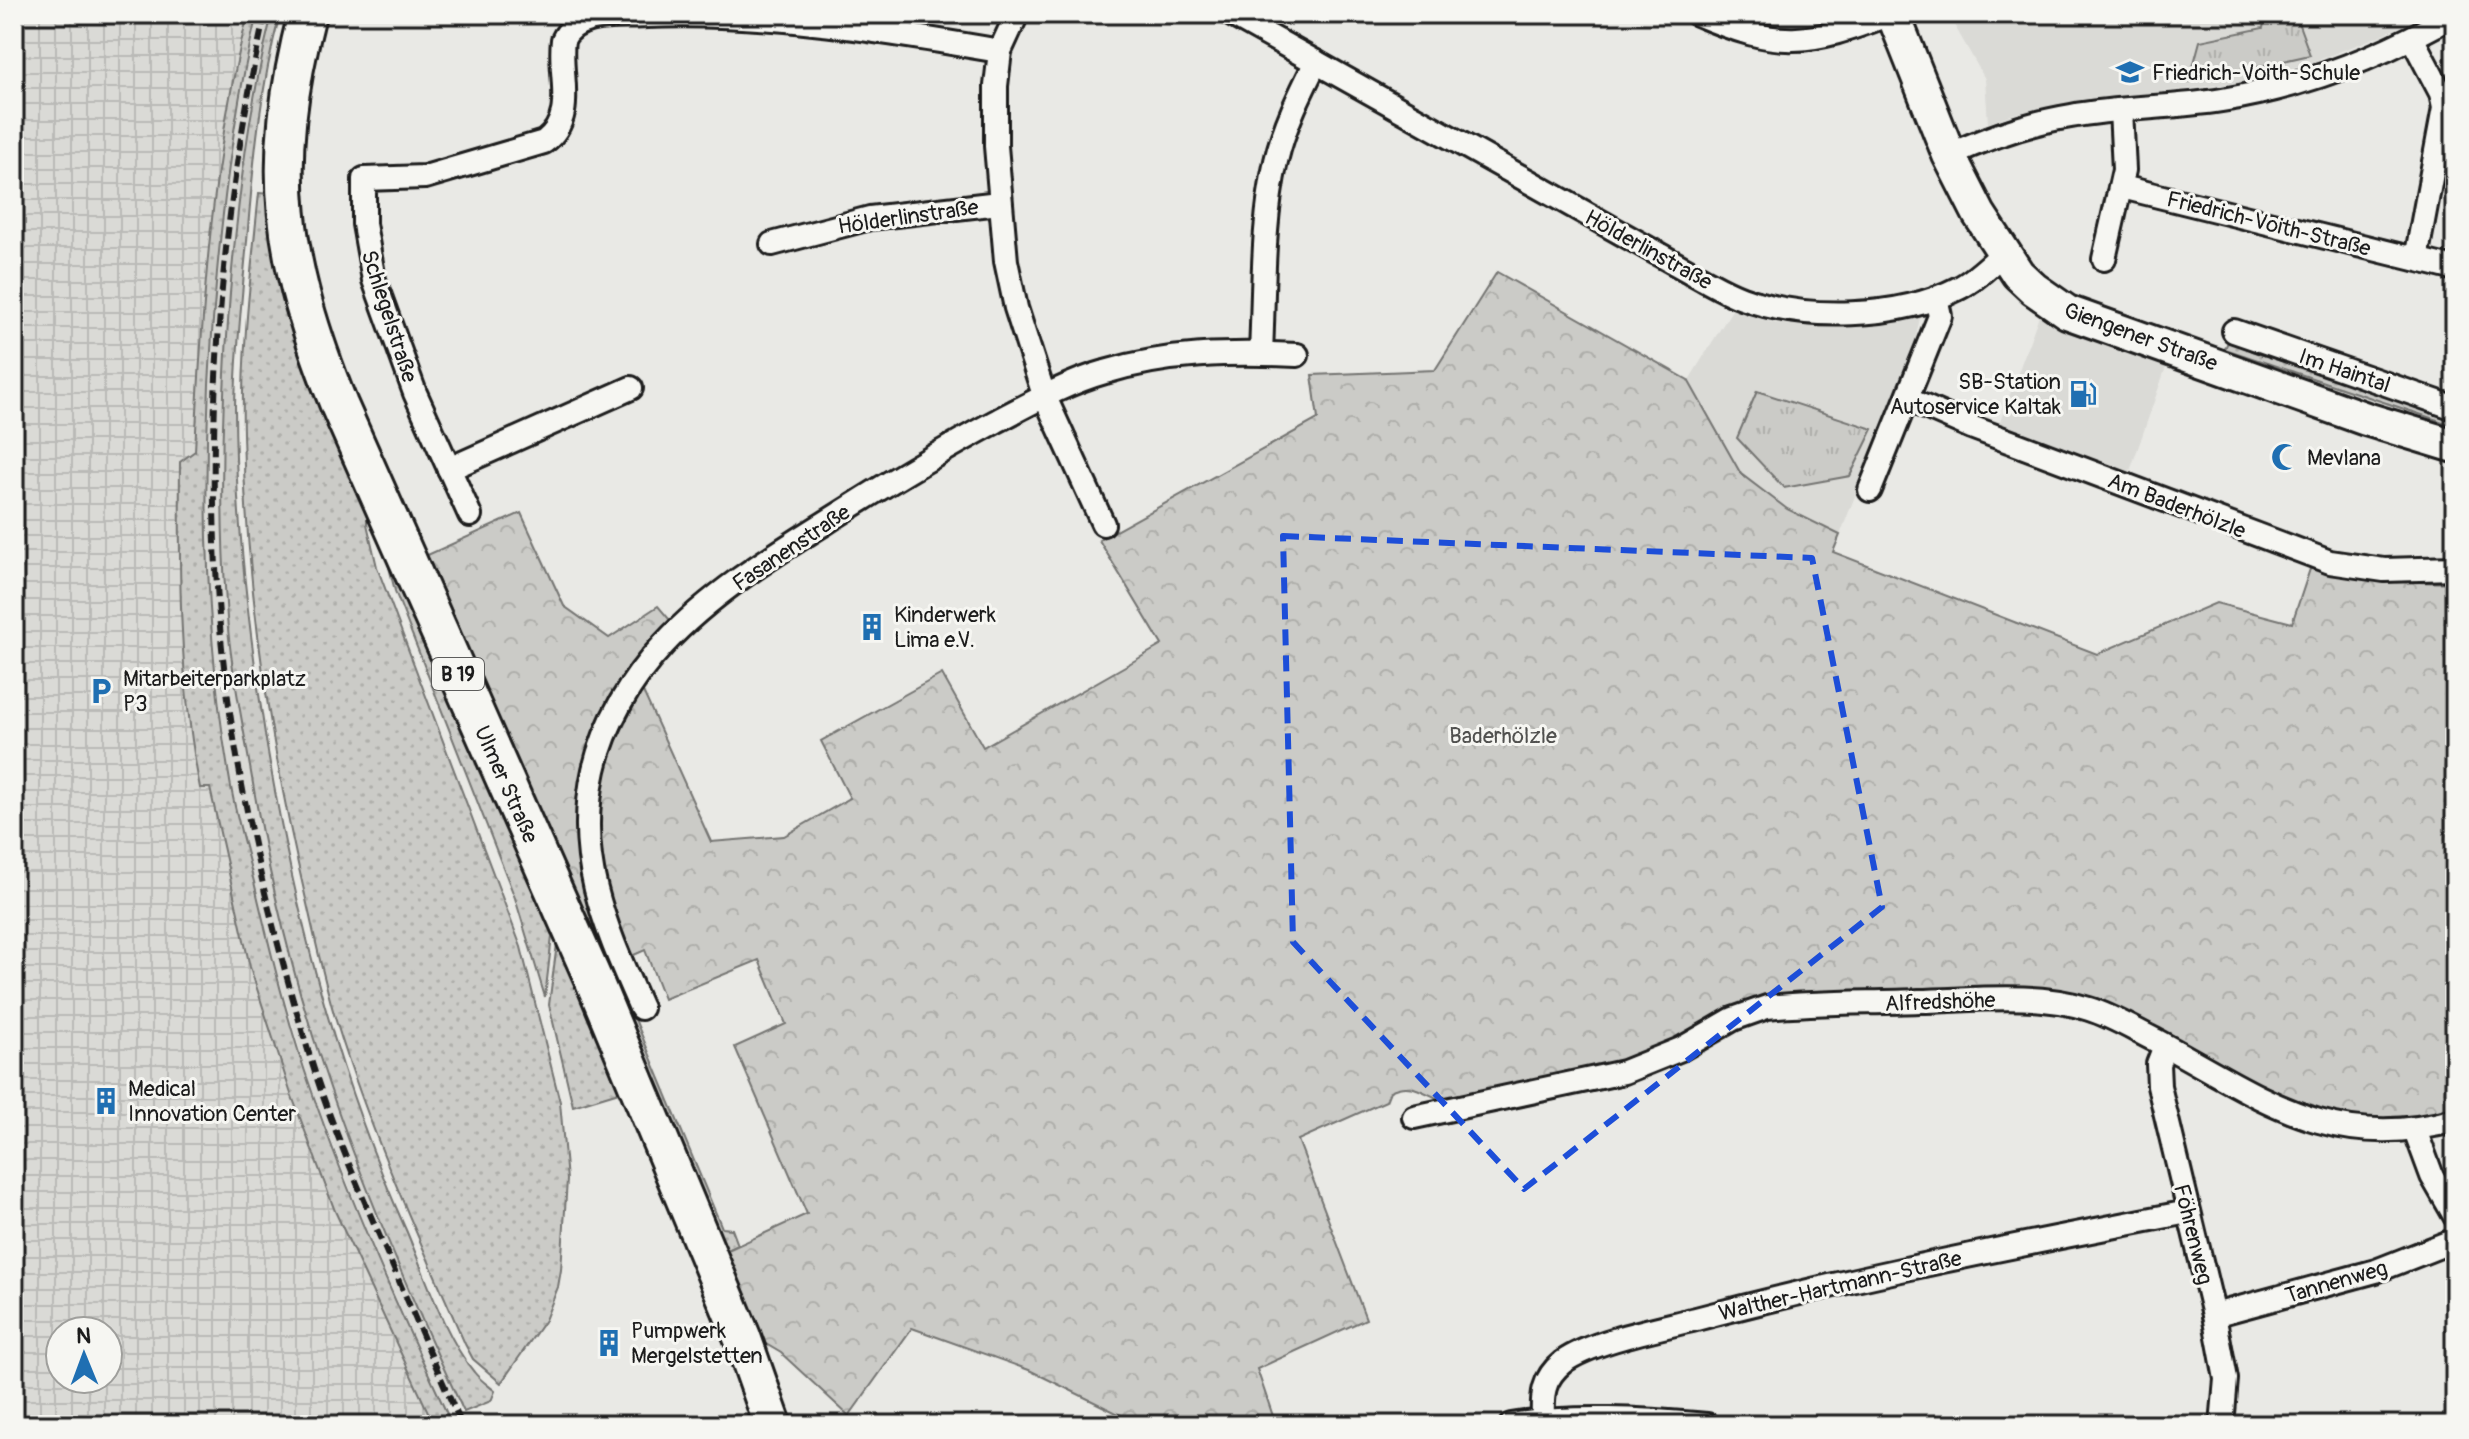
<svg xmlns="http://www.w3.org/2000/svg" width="2469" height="1439" font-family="Pangolin,sans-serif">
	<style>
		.built { fill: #dadad6 }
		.industrial { fill: url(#industrial-grid); fill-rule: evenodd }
		.grass { fill: url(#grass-dots); stroke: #747472; stroke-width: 2 }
		.forest { fill: url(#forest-crowns); stroke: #747472; stroke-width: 2 }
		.park { fill: url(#park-tufts); stroke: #747472; stroke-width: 2 }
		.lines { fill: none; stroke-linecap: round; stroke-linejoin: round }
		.street-casing { stroke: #1c1c1c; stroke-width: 28 }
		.secondary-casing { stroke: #1c1c1c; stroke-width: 38 }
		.primary-casing { stroke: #1c1c1c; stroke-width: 42 }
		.street { stroke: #f6f6f2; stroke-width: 22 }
		.secondary { stroke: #f6f6f2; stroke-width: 32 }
		.primary { stroke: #f6f6f2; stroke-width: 36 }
		.rail { stroke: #1c1c1c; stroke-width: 6; stroke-dasharray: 12 6; stroke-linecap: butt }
		.marked { fill: none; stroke: #1d4ed8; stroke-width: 6; stroke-dasharray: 16 10; stroke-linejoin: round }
		.labels { text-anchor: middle; stroke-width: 6; stroke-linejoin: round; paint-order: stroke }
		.shield { fill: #f6f6f2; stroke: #5d5d5c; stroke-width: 2 }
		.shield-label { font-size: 20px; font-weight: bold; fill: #1c1c1c }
		.poi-label { font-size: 22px; fill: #1c1c1c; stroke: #f6f6f2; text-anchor: start }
		.street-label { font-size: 22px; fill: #1c1c1c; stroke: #f6f6f2 }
		.park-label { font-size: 22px; fill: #51514f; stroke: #f6f6f2 }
	</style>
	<defs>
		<pattern id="industrial-grid" width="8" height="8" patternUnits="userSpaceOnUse" patternTransform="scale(2)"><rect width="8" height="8" fill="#dadad6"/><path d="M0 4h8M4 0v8" fill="none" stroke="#babab7"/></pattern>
		<pattern id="grass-dots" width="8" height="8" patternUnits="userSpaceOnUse" patternTransform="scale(2)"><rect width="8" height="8" fill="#cbcbc7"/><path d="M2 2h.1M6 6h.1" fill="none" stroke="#aeaeaa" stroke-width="1.8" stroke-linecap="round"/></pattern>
		<pattern id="forest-crowns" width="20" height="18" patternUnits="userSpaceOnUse" patternTransform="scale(2)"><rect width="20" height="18" fill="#cbcbc7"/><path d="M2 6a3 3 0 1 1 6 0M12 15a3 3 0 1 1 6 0" fill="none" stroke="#aeaeaa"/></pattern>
		<pattern id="park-tufts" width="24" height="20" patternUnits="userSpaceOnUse" patternTransform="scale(2)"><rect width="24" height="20" fill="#cbcbc7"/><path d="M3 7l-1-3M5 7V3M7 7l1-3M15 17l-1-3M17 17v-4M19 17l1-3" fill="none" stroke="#aeaeaa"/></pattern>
	</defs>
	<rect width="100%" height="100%" fill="#e9e9e5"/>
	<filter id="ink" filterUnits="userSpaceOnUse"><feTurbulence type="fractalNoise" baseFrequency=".0125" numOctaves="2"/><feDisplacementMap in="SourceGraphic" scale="16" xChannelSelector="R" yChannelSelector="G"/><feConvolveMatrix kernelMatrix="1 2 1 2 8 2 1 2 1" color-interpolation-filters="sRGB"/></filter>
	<g filter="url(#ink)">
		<g class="built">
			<path d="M257 14H272L250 127 236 221 223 406 222 498 226 607 239 707 258 813 301 995 321 1062 366 1185 459 1401 444 1408 365 1227 311 1088 265 930 231 789 215 666 206 552 207 442 211 332 224 191 237 110Z"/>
			<path d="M1948 14H2426L2382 35 2306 65 2237 83 2063 104 2014 114 1988 123 1985 79Z"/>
			<path d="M1732 310 1774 323 1817 327 1873 325 1920 318 1915 340 1840 535 1787 509 1741 474 1689 380Z"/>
			<path d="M2041 310 2168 361 2128 477 1998 427Z"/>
		</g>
		<path class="industrial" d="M14 14H248L202 313 195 451 180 462 183 643 191 739 200 788H210L250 967 290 1091 335 1212 434 1425H14ZM60 1331H108V1379H60Z"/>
		<g class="grass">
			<path d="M248 14H257C236 99 225 185 217 272 201 443 201 618 231 787 237 820 247 853 255 886 271 954 288 1024 311 1089 350 1201 399 1311 449 1418L434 1425 335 1211 290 1091 250 967 210 788H200C179 681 179 571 180 462L195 451C202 305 212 156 248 14Z"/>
			<path d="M272 14H280C260 88 253 165 247 241 242 296 236 351 235 406 235 516 248 626 265 734 293 905 335 1072 406 1230 425 1274 444 1336 474 1372 480 1380 488 1385 495 1391L491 1401 464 1412C411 1299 361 1182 322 1064 289 965 266 863 249 761 240 709 229 656 226 604 219 500 222 396 230 293 238 199 249 105 272 14Z"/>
			<path d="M259 193 269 194 367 502V524L377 567 521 947 560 1102 567 1180 561 1270 558 1287 545 1320 501 1383 473 1359 465 1344C419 1239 371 1134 337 1024 324 982 315 938 305 895 270 744 246 590 243 434 241 353 251 273 259 193Z"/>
			<path d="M2235 339 2243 342 2251 351 2455 420V426L2225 349 2227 344Z"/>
			<path d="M386 555 553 928 545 997 515 898 395 591Z"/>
			<path d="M558 936 622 1091 573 1106 549 1005Z"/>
			<path d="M617 976 722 1228 732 1229 738 1245 717 1255 611 978Z"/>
		</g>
		<g class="forest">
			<path d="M1497 272 1688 380 1741 474 1787 509 1840 535 1833 552 2097 654 2216 603 2292 623 2311 566C2358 576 2406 585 2455 582V1109L2422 1120 2377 1124 2293 1104 2117 1010 1814 995 1635 1062 1452 1103C1427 1098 1415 1079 1390 1091L1386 1101 1298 1140 1366 1319 1257 1369 1276 1425H1141L1029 1370 912 1328 849 1416 781 1353 749 1334 717 1255 807 1214 735 1047 786 1024 759 960 664 999 645 950 627 958 597 856 600 792 610 754 642 689 711 842 784 836 850 798 821 741 942 674 983 747 1162 645 1099 540 1318 419 1312 375 1435 370Z"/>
			<path d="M521 513 564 606 609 638 658 606 675 626 597 739V923L590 927 423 557Z"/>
		</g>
		<g class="park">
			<path d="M2266 14H2295L2310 55 2189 82 2200 41 2263 28Z"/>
			<path d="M1757 391 1873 429 1850 476 1784 488 1737 438Z"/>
		</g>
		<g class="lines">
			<g class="street-casing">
				<g id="street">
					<path d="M1017 14 1000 51 996 86V146L1006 261 1016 308 1044 395 1103 524"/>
					<path d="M1230 14 1703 279C1716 286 1728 293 1742 298 1805 321 1899 319 1959 288 1975 280 1989 266 2002 254"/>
					<path d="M1697 14C1779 49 1807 46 1890 14"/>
					<path d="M2412 38 2441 93 2444 108 2416 259"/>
					<path d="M1949 155C1989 137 2028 123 2071 116 2121 107 2172 108 2222 100 2304 87 2383 56 2455 14"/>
					<path d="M2122 187 2455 269"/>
					<path d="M772 244 870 218 999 203"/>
					<path d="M2104 259 2124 170 2121 110"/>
					<path d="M2234 331 2455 408"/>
					<path d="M1261 353C1264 289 1262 223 1276 161 1284 126 1300 94 1316 62"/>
					<path d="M1907 399 1971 427 2330 562 2384 570 2455 568"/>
					<path d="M449 469 631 388"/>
					<path d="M1870 490 1940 316 1936 298"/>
					<path d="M470 515 415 393 374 280 364 224V179L425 177 544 142C578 117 558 75 563 40 576 11 620 18 646 16 767 11 882 31 1000 51"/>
					<path d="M641 1008C606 928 574 860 594 770 605 723 631 679 664 644 714 590 782 550 844 511 893 480 943 450 995 422 1031 403 1066 383 1105 372 1167 353 1232 352 1297 355"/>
					<path d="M2165 1046 2158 1064 2159 1086 2214 1315 2226 1379 2222 1425"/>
					<path d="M1414 1117 1624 1072 1681 1049 1733 1019 1767 1007C1818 1002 1869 1003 1919 1001 1975 1000 2035 992 2089 1009 2112 1016 2133 1029 2155 1040 2258 1095 2331 1155 2455 1120"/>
					<path d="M2415 1130 2432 1176 2455 1216"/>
					<path d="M2214 1315 2376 1271 2455 1240"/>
					<path d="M1543 1421C1542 1395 1542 1379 1563 1362 1592 1341 1660 1328 1696 1319 1858 1276 2023 1244 2188 1212"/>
					<path d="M1511 1425C1575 1415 1642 1419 1707 1425"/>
				</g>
			</g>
			<g class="secondary-casing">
				<path id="secondary" d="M1893 14 1949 155 1979 214 2018 274 2034 289 2067 312 2366 419 2455 446"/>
			</g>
			<g class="primary-casing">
				<path id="primary" d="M307 14C268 166 281 261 339 405L594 981 742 1337 773 1425"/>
			</g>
			<use href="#street" class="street"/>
			<use href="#secondary" class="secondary"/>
			<use href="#primary" class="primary"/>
			<path class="rail" d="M265 14C222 205 205 407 218 602 229 757 266 913 311 1060 332 1128 361 1193 389 1258 413 1313 437 1370 462 1425"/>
		</g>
	</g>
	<path class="marked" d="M1283 536 1812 558 1882 907 1524 1189 1293 942Z"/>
	<defs>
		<g id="school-bare" transform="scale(2.16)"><path d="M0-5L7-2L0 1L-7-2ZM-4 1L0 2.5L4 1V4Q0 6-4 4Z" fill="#1f6fb2" stroke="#f6f6f2" stroke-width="2.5" paint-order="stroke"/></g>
		<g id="fuel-bare" transform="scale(2.16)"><path d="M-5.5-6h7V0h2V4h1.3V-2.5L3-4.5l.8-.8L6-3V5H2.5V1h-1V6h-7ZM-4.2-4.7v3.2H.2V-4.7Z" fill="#1f6fb2" stroke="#f6f6f2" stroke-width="2.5" paint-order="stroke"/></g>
		<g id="mosque-bare" transform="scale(2.16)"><path d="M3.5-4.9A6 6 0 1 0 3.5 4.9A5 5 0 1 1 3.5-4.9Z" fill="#1f6fb2" stroke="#f6f6f2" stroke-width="2.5" paint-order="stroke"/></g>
		<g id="building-bare" transform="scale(2.16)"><path d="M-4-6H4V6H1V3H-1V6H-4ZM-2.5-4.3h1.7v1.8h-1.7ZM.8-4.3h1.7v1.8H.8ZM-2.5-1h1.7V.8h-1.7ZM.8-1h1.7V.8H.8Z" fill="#1f6fb2" stroke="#f6f6f2" stroke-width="2.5" paint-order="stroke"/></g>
		<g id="parking-bare" transform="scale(2.16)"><path d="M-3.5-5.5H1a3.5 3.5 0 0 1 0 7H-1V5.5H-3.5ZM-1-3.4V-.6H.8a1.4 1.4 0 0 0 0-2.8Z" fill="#1f6fb2" stroke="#f6f6f2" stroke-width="2.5" paint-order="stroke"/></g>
	</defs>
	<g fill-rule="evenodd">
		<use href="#school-bare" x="2130" y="72"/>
		<use href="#fuel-bare" x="2083" y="394"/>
		<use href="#mosque-bare" x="2285" y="457"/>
		<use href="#building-bare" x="872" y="627"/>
		<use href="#parking-bare" x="101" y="691"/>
		<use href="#building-bare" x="106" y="1101"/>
		<use href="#building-bare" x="609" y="1343"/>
	</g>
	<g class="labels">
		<rect class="shield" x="432" y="658" width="52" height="32" rx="6"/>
		<g class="shield-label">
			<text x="458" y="681">B 19</text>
		</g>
		<g class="poi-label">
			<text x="2152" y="80">Friedrich-Voith-Schule</text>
			<text x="2061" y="389" text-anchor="end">SB-Station<tspan x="2061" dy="25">Autoservice Kaltak</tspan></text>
			<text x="2307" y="465">Mevlana</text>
			<text x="894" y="622">Kinderwerk<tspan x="894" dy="25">Lima e.V.</tspan></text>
			<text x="123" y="686">Mitarbeiterparkplatz<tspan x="123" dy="25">P3</tspan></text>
			<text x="128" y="1096">Medical<tspan x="128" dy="25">Innovation Center</tspan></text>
			<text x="631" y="1338">Pumpwerk<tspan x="631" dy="25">Mergelstetten</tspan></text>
		</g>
		<g class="street-label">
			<text transform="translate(908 216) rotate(-8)" y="8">Hölderlinstraße</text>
			<text transform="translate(2269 223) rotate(14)" y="8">Friedrich-Voith-Straße</text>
			<text transform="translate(1649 249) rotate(29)" y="8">Hölderlinstraße</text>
			<text transform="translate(390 316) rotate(72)" y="8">Schlegelstraße</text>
			<text transform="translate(2141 336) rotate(20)" y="8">Giengener Straße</text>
			<text transform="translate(2345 370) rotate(19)" y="8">Im Haintal</text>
			<text transform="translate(2177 505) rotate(21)" y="8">Am Baderhölzle</text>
			<text transform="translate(791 547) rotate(-34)" y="8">Fasanenstraße</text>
			<text transform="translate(507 784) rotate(66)" y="8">Ulmer Straße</text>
			<text transform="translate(1940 1001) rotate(-2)" y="8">Alfredshöhe</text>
			<text transform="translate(2194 1234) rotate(76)" y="8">Föhrenweg</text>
			<text transform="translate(2336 1281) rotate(-16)" y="8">Tannenweg</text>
			<text transform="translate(1840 1285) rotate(-13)" y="8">Walther-Hartmann-Straße</text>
		</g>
		<g class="park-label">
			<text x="1503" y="743">Baderhölzle</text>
		</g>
	</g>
	<rect width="2469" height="1439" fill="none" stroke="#f6f6f2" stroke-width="48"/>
	<rect x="24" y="24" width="2421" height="1391" fill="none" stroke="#1c1c1c" stroke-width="3" filter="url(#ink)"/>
	<g transform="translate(84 1355) rotate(359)"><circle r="38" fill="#f6f6f2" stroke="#9f9f9c" stroke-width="2"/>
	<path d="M0-6L14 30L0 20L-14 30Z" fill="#1f6fb2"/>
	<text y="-12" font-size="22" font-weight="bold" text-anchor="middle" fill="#1c1c1c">N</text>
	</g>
</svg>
